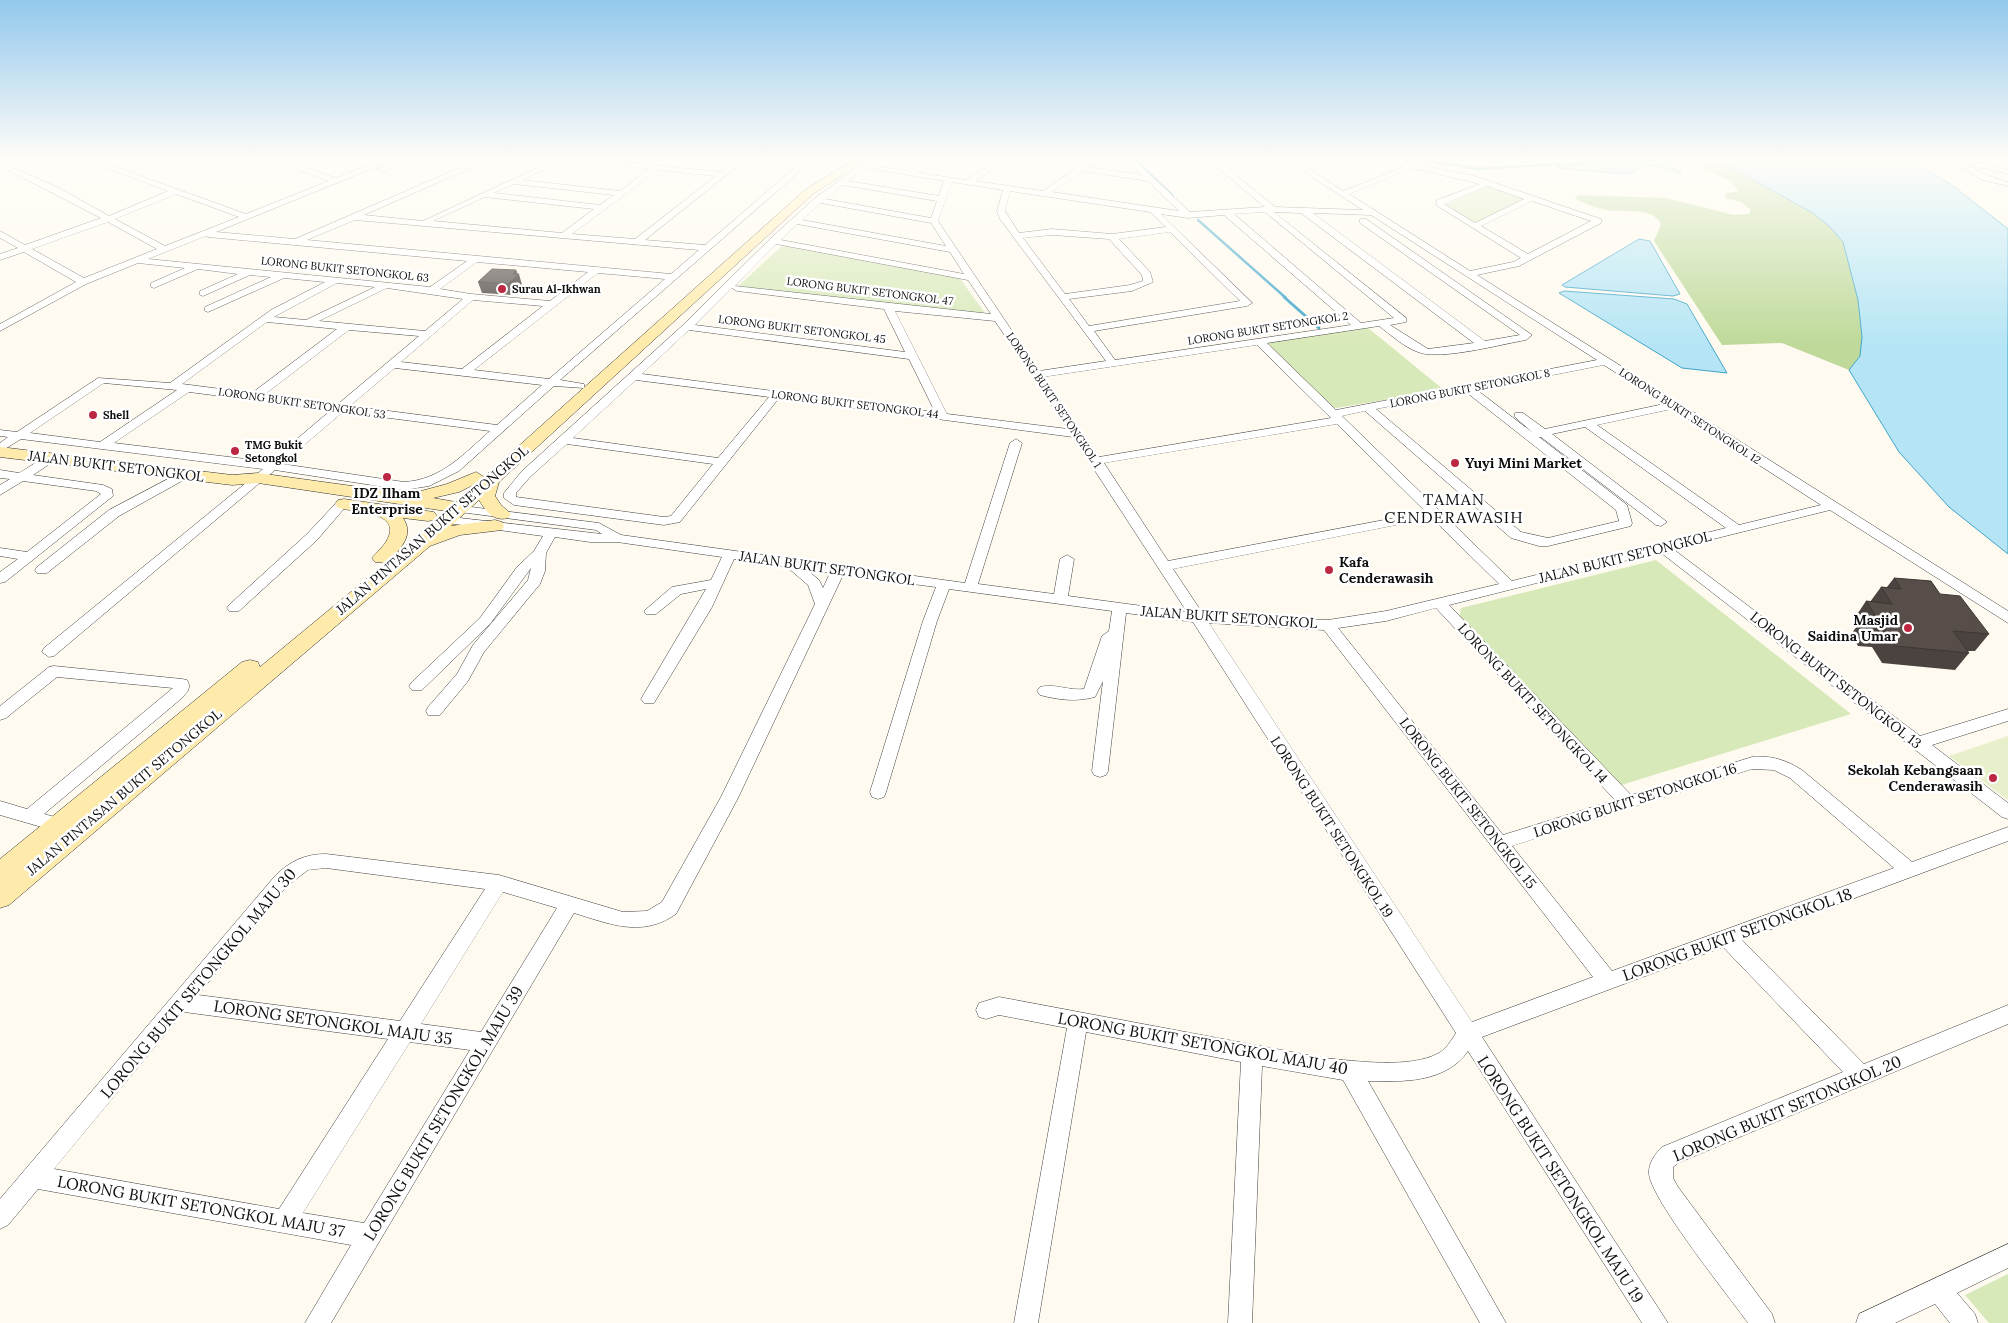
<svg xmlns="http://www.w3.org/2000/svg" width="2008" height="1323" font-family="Lora,serif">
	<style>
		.green { fill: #d8e9b9 }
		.forest { fill: #bed999 }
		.pitch { fill: #e8f0cb }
		.water { fill: #b5e5f5; stroke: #3da4cb }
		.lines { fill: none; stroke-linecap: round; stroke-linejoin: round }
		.stream-far1 { stroke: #3da4cb; stroke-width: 2.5 }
		.stream { stroke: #3da4cb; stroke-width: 3 }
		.street-casing { stroke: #414141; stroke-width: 1 }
		.secondary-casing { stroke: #303030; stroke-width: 1 }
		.street { fill: #fff; fill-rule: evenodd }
		.secondary { fill: #feebab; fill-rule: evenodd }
		.wall { fill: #4b4340 }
		.shaded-wall { fill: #3d3734 }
		.building { fill: #574e4a; stroke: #3d3734 }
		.poi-dot { fill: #bc2841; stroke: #fff; stroke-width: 2 }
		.labels { text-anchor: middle; stroke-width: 5; stroke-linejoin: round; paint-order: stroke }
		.far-street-label { font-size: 11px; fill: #0e0e0e; stroke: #fff }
		.far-poi-label { font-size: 11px; font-weight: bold; fill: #0e0e0e; stroke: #fff; text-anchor: start }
		.poi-label { font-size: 14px; font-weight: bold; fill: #0e0e0e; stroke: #fff; text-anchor: start }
		.street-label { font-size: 14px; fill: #0e0e0e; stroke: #fff }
		.quarter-label { font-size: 16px; letter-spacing: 1px; fill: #0e0e0e; stroke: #fff }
		.near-street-label { font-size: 16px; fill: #0e0e0e; stroke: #fff }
	</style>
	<rect width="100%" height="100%" fill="#fffaef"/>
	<g class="green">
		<path d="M1489 185 1530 199 1474 225 1443 206Z"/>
		<path d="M783 245 959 277 987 316 738 286Z"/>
		<path d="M1367 327 1444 390 1330 409 1264 343Z"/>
		<path d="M1656 560 1851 714 1618 786 1459 620 1461 608Z"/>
		<path d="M2008 1274V1323H1989L1965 1295Z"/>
	</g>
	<path class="forest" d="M1724 164 1813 213 1829 226 1843 243 1858 300 1862 337 1860 356 1849 370 1782 343 1722 345 1654 241 1661 224C1653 206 1622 213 1606 210 1596 208 1585 203 1575 199L1578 195 1666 198 1734 215 1749 214 1751 210 1741 202 1724 198 1727 193 1739 191 1730 181 1701 168 1703 165Z"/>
	<path class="pitch" d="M2008 736V800L1949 756Z"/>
	<g class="water">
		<path d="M1608 160H1708L1664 162 1682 174 1657 166 1642 165C1640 167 1636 172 1634 173 1629 175 1562 169 1556 167L1611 162Z"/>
		<path d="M1717 160H1911L1952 185 2008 229V554L1949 507 1899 452 1849 370 1860 356 1862 337 1858 300 1843 242 1829 226 1813 213Z"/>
		<path d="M1639 239 1650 241 1680 294 1673 296 1565 287 1562 285Z"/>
		<path d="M1564 291 1674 299 1687 304 1727 373 1682 368 1559 293Z"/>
	</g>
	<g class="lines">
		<g class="stream-far1">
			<path d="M1136 160 1173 196"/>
			<path d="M1425 160 1478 169 1610 161"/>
			<path d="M1198 220 1286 298"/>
		</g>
		<path class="stream" d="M1284 297 1319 328"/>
		<g class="street-casing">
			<g id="street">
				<path d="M85 160H96L246 214 329 181 271 160H283L336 178 382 160H393L216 232 295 239 478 160H489L364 215 423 221 554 160H564L522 180 620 191 649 169 574 160H603L721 172 736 160H745L645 240 705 245 804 160H813L560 380 584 384V388L554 386 459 471 429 486 404 490 275 470 54 656 49 657 42 652 44 648 263 469 21 439 0 452V443L8 437 0 436V430L17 432 98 378 170 383 271 310 325 282 284 278 208 312 205 311V307L271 277 250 275 203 296 200 295V291L238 274 198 269 154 288 151 287V283L185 268 138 263 86 284 0 331V324L76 282 24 252 0 260V254L18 248 0 238V231L25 245 101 218 0 166V162L57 187 109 216 168 191ZM658 170 716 176 635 239 572 234ZM514 184 614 195 600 205 494 193ZM176 194 239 217 165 246 115 219ZM485 197 594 209 562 233 433 221ZM355 220 699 250 671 274 307 240ZM108 222 157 249 84 278 32 249ZM206 236 208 237 467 261 430 287 148 259ZM477 262 588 272 550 301 471 294 440 289ZM598 273 665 279 549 379 474 370ZM337 283 375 287 306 320 274 317ZM387 288 463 299 425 331 319 321ZM473 300 543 306 462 369 401 362ZM267 322 337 329 252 393 182 384ZM349 330 419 336 338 404 264 395ZM395 368 542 385 497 425 350 406ZM104 383 177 390 100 442 30 433ZM189 392 331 410 270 462 114 443ZM343 412 490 431C464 454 441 480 404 482L282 464Z"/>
				<path d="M398 160H409L384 172 377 170Z"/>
				<path d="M929 160H938L919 173 966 180 999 160H1008L975 181 1043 191 1087 161 1091 163 1087 167 1142 175 1126 160H1134L1190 212 1265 207 1208 160H1217L1275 207 1363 210 1286 160H1295L1303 165 1316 160H1328L1308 168 1343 191 1404 167 1379 160H1395L1474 176 1601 219V223L1519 266 1477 275 2008 611V623L1830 510 1673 549 1920 736 2008 709V721L1932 745 2008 803V819L2002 817 1660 552 1449 605 1631 795 1752 757C1771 755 1786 760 1802 770L1912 862 2008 827V841L1742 940 1864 1064 2008 1005V1024L1678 1163 1673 1167V1178L1678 1187 1772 1314 1775 1323H1748C1728 1295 1652 1201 1649 1174 1648 1164 1655 1154 1662 1147L1843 1072 1723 947 1482 1037 1668 1323H1642L1468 1051C1446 1083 1402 1082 1368 1081L1506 1323H1480L1343 1080 1262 1066 1252 1323H1228L1241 1062 1086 1032 1038 1323H1014L1067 1028 999 1015 986 1019 979 1017 976 1010 979 1003 999 997 1324 1058C1355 1061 1411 1069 1439 1053 1446 1049 1451 1041 1456 1033L1193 622 1126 613 1108 771 1106 775 1100 777 1094 775 1092 771 1103 681 1095 697C1076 702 1059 700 1040 695L1037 691 1040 687C1054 683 1069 691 1084 689L1102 636 1109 631 1112 611 949 589 937 621 886 792 884 797 878 799 872 797 870 792 923 621 936 587 843 575 738 798 676 914C642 938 610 924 574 913L331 1323H305L351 1245 38 1189 8 1225 0 1229V1199L275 876C290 861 305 854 326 854L499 875 623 912 647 911 662 902 721 797 815 604 808 585 787 567 734 559 712 607 654 703H644L641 699 706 589 681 594 656 614H646L644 611 672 587 711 580 722 557 617 542H590L555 537 546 553 545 571 540 584 484 652 468 681 440 715H428L426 711 428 707 457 674 473 645 528 580 531 568 490 624 422 690H412L409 686 412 682 480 618 517 567 534 551 543 536 447 523 442 522 441 519 442 516 602 534 596 530 460 512 455 511 454 508 455 505 599 523 621 535 965 583 1010 443 1016 439 1022 443 978 584 1054 594 1060 559 1067 555 1074 559 1068 596 1187 612 1073 437 779 398 680 522 664 525 514 505 504 498V493L522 471 682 326 770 239 815 198 853 171 857 173 848 181 939 196 944 181 862 167 866 165 910 171ZM1413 168 1480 184 1437 200 1436 205 1521 258 1513 262 1470 271 1349 194ZM1082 171 1148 181 1179 211 1052 192ZM952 182 1003 190 997 211 1000 219 1106 361 1039 371 938 221ZM843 185 937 201 931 218 825 199ZM1487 186 1524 199 1475 223 1444 204ZM1010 191 1150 212 1166 227 1112 234 1052 229 1019 233 1005 211ZM1532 201 1591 221 1528 254 1481 226ZM821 203 931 223 946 246 802 220ZM1265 212 1394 318 1361 323 1234 214ZM1274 212 1301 213 1474 343 1428 349 1390 325 1406 322V318ZM1313 213 1371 215 1597 360 1336 410 1267 343 1379 326C1391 335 1404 347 1418 352 1439 361 1502 344 1526 340L1532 335 1366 219H1360V223L1520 335 1485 341ZM1161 214 1188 218 1224 215 1351 325 1115 360 1094 331 1247 306 1252 303ZM797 224 950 252 964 274 781 240ZM1170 232 1240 301 1089 326 1069 299 1132 291 1153 282 1150 272 1119 239ZM1052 235 1109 239 1142 275 1143 281 1130 285 1065 294 1023 238ZM776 244 968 280 991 314 735 286ZM732 288 737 291 884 309 905 352 695 325ZM895 311 995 321 1068 429 947 414ZM689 330 909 359 935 412 642 374ZM1257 345 1331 418 1099 457 1043 377ZM1604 365 1664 404 1545 429 1523 413H1515V417L1533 433 1477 390ZM636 380 769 397 718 458 573 438ZM1466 392 1616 510 1619 521 1548 538 1521 532 1376 409ZM1672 409 1821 505 1739 525 1597 425ZM1365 411 1511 538 1539 546H1548L1631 526 1632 523 1627 505 1539 437H1541L1656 525 1661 526 1667 522 1552 434 1585 427 1726 528 1512 581 1342 416ZM1337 424 1426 512 1168 561 1104 463ZM567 444 713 464 671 516 664 517 516 497V493L530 477ZM1432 518 1499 584 1386 611 1328 620 1203 614 1173 569ZM807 570 830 573 823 588 819 580ZM1436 608 1615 800 1503 835 1338 628 1386 621ZM1209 623 1324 630 1593 977 1472 1022ZM1752 769 1774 770 1790 778 1894 868 1612 971 1512 846ZM326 868 485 889 400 1021 198 995 287 886 308 870ZM503 892 557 908 481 1032 421 1024ZM184 1012 388 1039 279 1209 54 1169ZM410 1042 470 1050 364 1223 303 1213Z"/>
				<path d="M1950 160H1960L1965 163V160H1970L2008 170V174L1966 164 1988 176 2008 182V186L1982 180Z"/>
				<path d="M50 454 54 455 56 458 54 461 33 475 103 485 112 489 113 496 5 582 0 583V572L18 559 0 556V548L27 552 101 494 96 491 23 481 0 495V485L10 479 0 478V470L19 473Z"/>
				<path d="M185 470 189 471 191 474 189 477 119 516 47 573H37L35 570 37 567 109 510Z"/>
				<path d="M342 500 348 504 317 540 239 611H229L227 608 229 605 307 534 338 501Z"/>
				<path d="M54 666 182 679 187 680C192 688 187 692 182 698L44 814 65 820 68 825 65 830 59 832 0 815V801L27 809 173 688 57 677 6 718 0 720V706L49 667Z"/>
				<path d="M2008 1244V1268L1957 1293 1975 1314 1978 1323H1950L1935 1304 1895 1323H1856L1859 1314Z"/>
			</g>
		</g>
		<g class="secondary-casing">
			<path id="secondary" d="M853 160H866L813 194 499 482 495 496 501 505 511 514 508 518C493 522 486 511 479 500L451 526 495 520 502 522 504 526 502 530 460 535 430 546 9 905 0 908V859L242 662 250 660 258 662 260 667 386 563 375 562 372 558C377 552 384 546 387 540 403 511 353 512 338 508L335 504 338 500 344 499 434 512 437 516 434 520 428 521 403 518C413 533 404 544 394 556L446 511 258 483 232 485 0 457V447L232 475 258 473 410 494 447 484 476 472 484 477 805 190ZM477 483 456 502 433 498 459 492Z"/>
		</g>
		<use href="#street" class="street"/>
		<use href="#secondary" class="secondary"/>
	</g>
	<g class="wall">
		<path d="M516 270 522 285 512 295 482 293 478 282Z"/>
		<path d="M1894 578 1940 594 1989 634 1975 651H1967L1969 653 1955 670 1882 663 1872 647 1858 646 1851 634 1858 625 1854 619 1866 601 1870 602 1881 587H1887Z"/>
	</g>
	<path class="shaded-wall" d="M516 270 518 275 519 274 522 285 512 295 508 284 513 274Z"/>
	<g class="building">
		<path d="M492 269 516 270 513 274H519L508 284 478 282Z"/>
		<path d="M1894 578 1931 581 1940 594 1960 596 1989 634 1953 631 1969 653 1895 646 1885 630 1871 629 1863 617 1877 618 1866 601 1892 604 1881 587 1901 589Z"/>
	</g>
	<linearGradient id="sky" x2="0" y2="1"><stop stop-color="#93c8ed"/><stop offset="0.46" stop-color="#fffdf8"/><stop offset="1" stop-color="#fffdf8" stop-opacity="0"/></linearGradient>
	<rect width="2008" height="345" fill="url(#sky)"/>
	<g class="poi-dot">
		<circle cx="502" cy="289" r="5"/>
		<circle cx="93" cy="415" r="5"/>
		<circle cx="235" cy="451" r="5"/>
		<circle cx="1455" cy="463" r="5"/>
		<circle cx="387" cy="477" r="5"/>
		<circle cx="1329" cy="570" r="5"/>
		<circle cx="1908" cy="628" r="5"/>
		<circle cx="1993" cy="778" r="5"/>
	</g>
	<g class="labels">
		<g class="far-street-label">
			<text transform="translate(345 269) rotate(6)" y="4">LORONG BUKIT SETONGKOL 63</text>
			<text transform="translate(870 291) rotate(7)" y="4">LORONG BUKIT SETONGKOL 47</text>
			<text transform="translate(1268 328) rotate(-9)" y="4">LORONG BUKIT SETONGKOL 2</text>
			<text transform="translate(802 329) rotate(7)" y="4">LORONG BUKIT SETONGKOL 45</text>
			<text transform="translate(1470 388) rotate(-11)" y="4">LORONG BUKIT SETONGKOL 8</text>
			<text transform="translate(1054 400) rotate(56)" y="4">LORONG BUKIT SETONGKOL 1</text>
			<text transform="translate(302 403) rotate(8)" y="4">LORONG BUKIT SETONGKOL 53</text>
			<text transform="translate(855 404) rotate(7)" y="4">LORONG BUKIT SETONGKOL 44</text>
			<text transform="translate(1690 416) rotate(33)" y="4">LORONG BUKIT SETONGKOL 12</text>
		</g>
		<g class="far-poi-label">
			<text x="512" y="293">Surau Al-Ikhwan</text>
			<text x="103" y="419">Shell</text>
			<text x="245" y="449">TMG Bukit<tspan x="245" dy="13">Setongkol</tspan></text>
		</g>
		<g class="poi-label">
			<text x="1465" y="468">Yuyi Mini Market</text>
			<text x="387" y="498" text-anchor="middle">IDZ Ilham<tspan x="387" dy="16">Enterprise</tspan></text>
			<text x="1339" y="567">Kafa<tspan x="1339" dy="16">Cenderawasih</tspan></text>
			<text x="1898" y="625" text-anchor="end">Masjid<tspan x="1898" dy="16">Saidina Umar</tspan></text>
			<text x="1983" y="775" text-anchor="end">Sekolah Kebangsaan<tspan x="1983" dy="16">Cenderawasih</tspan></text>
		</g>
		<g class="street-label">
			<text transform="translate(116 466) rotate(7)" y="5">JALAN BUKIT SETONGKOL</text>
			<text transform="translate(432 530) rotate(-41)" y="5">JALAN PINTASAN BUKIT SETONGKOL</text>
			<text transform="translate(1625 557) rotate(-14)" y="5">JALAN BUKIT SETONGKOL</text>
			<text transform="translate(827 568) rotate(8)" y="5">JALAN BUKIT SETONGKOL</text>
			<text transform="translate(1229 617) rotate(4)" y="5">JALAN BUKIT SETONGKOL</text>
			<text transform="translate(1836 680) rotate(38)" y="5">LORONG BUKIT SETONGKOL 13</text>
			<text transform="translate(1533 703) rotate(47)" y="5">LORONG BUKIT SETONGKOL 14</text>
			<text transform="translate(124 792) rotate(-40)" y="5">JALAN PINTASAN BUKIT SETONGKOL</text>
			<text transform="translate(1635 800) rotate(-18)" y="5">LORONG BUKIT SETONGKOL 16</text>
			<text transform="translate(1468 803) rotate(52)" y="5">LORONG BUKIT SETONGKOL 15</text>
			<text transform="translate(1332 827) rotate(57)" y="5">LORONG BUKIT SETONGKOL 19</text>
		</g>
		<g class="quarter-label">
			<text x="1454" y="505">TAMAN<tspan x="1454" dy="18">CENDERAWASIH</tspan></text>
		</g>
		<g class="near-street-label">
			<text transform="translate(1737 934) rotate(-20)" y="6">LORONG BUKIT SETONGKOL 18</text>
			<text transform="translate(198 983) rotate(-50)" y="6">LORONG BUKIT SETONGKOL MAJU 30</text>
			<text transform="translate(333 1022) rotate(8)" y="6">LORONG SETONGKOL MAJU 35</text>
			<text transform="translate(1203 1043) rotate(10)" y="6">LORONG BUKIT SETONGKOL MAJU 40</text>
			<text transform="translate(1787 1108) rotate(-23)" y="6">LORONG BUKIT SETONGKOL 20</text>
			<text transform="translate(443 1113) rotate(-59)" y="6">LORONG BUKIT SETONGKOL MAJU 39</text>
			<text transform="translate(1561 1179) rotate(57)" y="6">LORONG BUKIT SETONGKOL MAJU 19</text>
			<text transform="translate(201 1206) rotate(10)" y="6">LORONG BUKIT SETONGKOL MAJU 37</text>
		</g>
	</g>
</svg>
